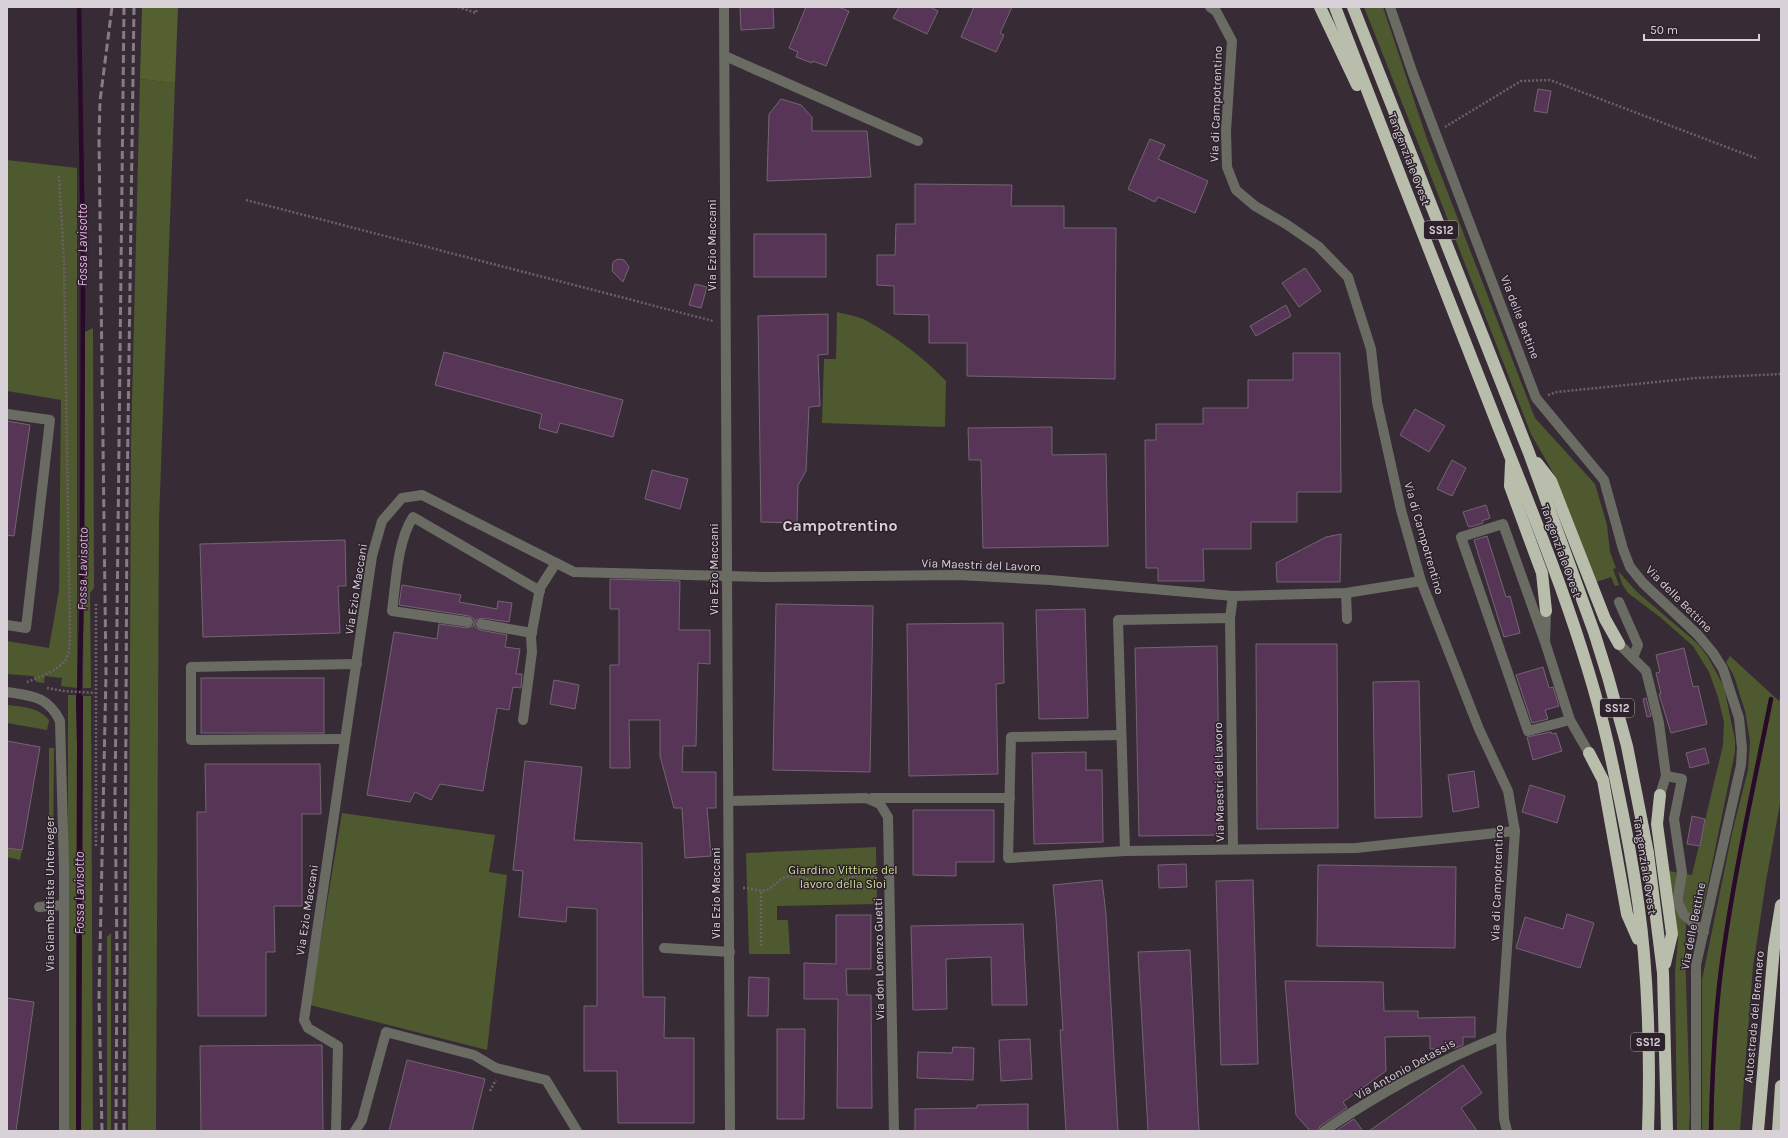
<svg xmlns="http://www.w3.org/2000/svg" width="1788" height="1138" font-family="Karla,sans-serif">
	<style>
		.green { fill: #4f592f }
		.forest { fill: #556031 }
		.water { fill: #290a29 }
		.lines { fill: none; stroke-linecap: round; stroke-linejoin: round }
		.stream { stroke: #290a29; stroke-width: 4.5 }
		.building { fill: #573556; stroke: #736572 }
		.path { stroke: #6c616b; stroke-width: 2.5; stroke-dasharray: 2 2; stroke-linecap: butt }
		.minor { stroke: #6a6c64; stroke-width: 10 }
		.highway { stroke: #b9beac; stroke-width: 12 }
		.rail { stroke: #867c85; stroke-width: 3; stroke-dasharray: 8 4; stroke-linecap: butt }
		.labels { text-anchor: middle; stroke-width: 3; stroke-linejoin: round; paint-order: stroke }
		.shield { fill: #2d222c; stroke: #a59ca4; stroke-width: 1 }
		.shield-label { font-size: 11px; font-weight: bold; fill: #d9d1d8 }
		.street-label { font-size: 12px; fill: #d9d1d8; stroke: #2d222c }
		.park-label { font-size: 12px; fill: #cddf94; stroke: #2d222c }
		.water-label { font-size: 13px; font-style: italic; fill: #e4aae0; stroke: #2d222c }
		.district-label { font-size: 16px; font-weight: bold; fill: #d9d1d8; stroke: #2d222c }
	</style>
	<rect width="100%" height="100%" fill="#372b36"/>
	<g class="green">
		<path d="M1364 7H1383L1427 139 1535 418 1595 484 1607 525 1610 552 1616 568 1613 569 1619 585 1615 586 1611 577 1596 582 1555 476 1531 434 1420 148Z"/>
		<path d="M140 79 175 83 159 521 156 1131H128L131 442Z"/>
		<path d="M7 160 77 168V688L61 686 62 678 45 676 44 683 36 682 33 676 7 674V641L49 648 59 590 61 400 7 391Z"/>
		<path d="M837 312C847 315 859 316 867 321 895 336 924 358 946 381L945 427 822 423 824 359H836Z"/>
		<path d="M93 328 94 588 90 593 91 688H83L85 332Z"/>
		<path d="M1618 571 1637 592 1698 644 1708 657 1724 687 1735 740V752L1702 913 1695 916 1690 915 1681 901 1686 874 1692 875 1723 745 1724 722 1718 697 1709 672 1693 646 1660 617 1628 593 1622 584Z"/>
		<path d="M1730 656 1779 701 1781 694V798L1766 881 1753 967 1740 1131H1702V980L1732 833 1748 770 1750 741 1745 711 1734 676 1726 662Z"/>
		<path d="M68 695H76L77 745 76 1131H68Z"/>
		<path d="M83 696H91L93 1131H81Z"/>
		<path d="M7 705C24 707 38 707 49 720L47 730 7 723Z"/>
		<path d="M49 748H54L53 854H49Z"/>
		<path d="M342 813 495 835 489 872 507 875 487 1050 310 1005Z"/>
		<path d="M876 847 877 904 777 906V920H788L790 954H749L746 853Z"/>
		<path d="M7 848 22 850 20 860 7 857Z"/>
		<path d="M1669 871 1679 873 1673 895 1675 906 1686 924 1685 950 1690 1110 1689 1131H1677L1675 972 1678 939Z"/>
		<path d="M111 933V1131H107V937Z"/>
	</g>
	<path class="forest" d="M142 7H178L175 83 140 79Z"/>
	<path class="water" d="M76 695 83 696 81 1131H76L77 745Z"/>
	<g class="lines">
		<g class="stream">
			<path d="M79 701 82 591 83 255 79 7"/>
			<path d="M1711 1131C1712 1075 1715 1011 1723 955 1735 869 1754 784 1771 699"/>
		</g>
	</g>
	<g class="building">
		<path d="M740 7H773L774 28 741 30Z"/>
		<path d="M806 7H838L849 11 826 66 813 61 812 63 796 57 798 52 789 48Z"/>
		<path d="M899 7H930L938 11 927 34 893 18Z"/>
		<path d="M974 7H1012L1000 33 1004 35 996 52 961 37Z"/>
		<path d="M1538 89 1551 91 1547 113 1534 111Z"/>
		<path d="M781 99 801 105 812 117V131H867L871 177 767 181 769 114Z"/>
		<path d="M1150 139 1165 145 1158 159 1208 181 1195 213 1158 197 1155 202 1128 189Z"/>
		<path d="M915 184 1012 185 1011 206H1064V228H1116L1115 379 967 376V343H929V315L894 314V286L877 285V255H895L896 224H915Z"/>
		<rect x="754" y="234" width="72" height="43"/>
		<path d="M618 259 624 260 629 267 623 282 612 271 613 262Z"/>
		<path d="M1305 268 1321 291 1299 307 1282 283Z"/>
		<path d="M695 284 707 287 701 308 689 305Z"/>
		<path d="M1286 305 1291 316 1256 336 1250 326Z"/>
		<path d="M828 314V354L818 355 820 406 809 407 806 471 798 485 797 523 761 522 758 316Z"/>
		<path d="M444 352 623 400 613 437 560 423 557 433 539 428 542 414 435 385Z"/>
		<path d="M1293 353H1340L1341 492H1297V522H1251V549H1203L1204 581H1158V568H1146L1145 440H1156V424H1203V408H1248V380H1293Z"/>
		<path d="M1415 409 1445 426 1429 452 1400 435Z"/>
		<path d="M7 421 30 425 14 536 7 535Z"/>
		<path d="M1052 427V455L1106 454 1108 546 983 548 981 460H969L968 428Z"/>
		<path d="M1452 460 1466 468 1452 496 1437 489Z"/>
		<path d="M652 470 688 479 680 509 645 499Z"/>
		<path d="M1486 505 1490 518 1482 521 1483 523 1470 527 1468 526 1463 512Z"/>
		<path d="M1341 534 1340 582H1277L1276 563 1326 537Z"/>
		<path d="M1487 536 1506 597 1510 596 1520 633 1504 637 1474 540Z"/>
		<path d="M345 540 346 586H338L340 633 203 637 200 544Z"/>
		<path d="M610 579 680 581 679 630H710V664L698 663 696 746H683L682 772H716V808H707L711 856 685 858 682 808H674L660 756V720H629L630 768H610V665H619V609H610Z"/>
		<path d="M402 585 461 595 459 602 497 609 498 601 512 603 509 622 482 618 476 620 475 623V627L480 630 507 635 505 647 520 649 516 674H522L521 688 513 687 509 710 497 708 483 791 440 784 431 800 415 792 410 802 367 795 394 632 437 639 439 624 467 628 473 626 474 623V619L469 616 399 605Z"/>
		<path d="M776 604 873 606 870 772 773 770Z"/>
		<path d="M1085 609 1088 718 1039 719 1036 610Z"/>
		<path d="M1003 623 1004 683 996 684 998 774 909 776 907 624Z"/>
		<path d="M1256 644H1337L1338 828 1257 829Z"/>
		<path d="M1217 646 1220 835 1139 836 1135 648Z"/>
		<path d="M1684 648 1693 687 1698 686 1707 724 1671 733 1659 694H1661L1656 673 1660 672 1656 655Z"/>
		<path d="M1543 667 1549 688 1553 687 1559 706 1545 710 1548 719 1532 723 1516 675Z"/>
		<rect x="201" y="678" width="123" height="55"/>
		<path d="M554 680 579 685 575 709 550 704Z"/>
		<path d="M1419 681 1422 817 1375 818 1373 682Z"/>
		<path d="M1646 698 1651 716 1647 717 1643 699Z"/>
		<path d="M1551 732 1552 734 1556 733 1562 751 1533 760 1527 737Z"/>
		<path d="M7 741 40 747 22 850 7 848Z"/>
		<path d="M1705 748 1709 763 1690 768 1686 753Z"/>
		<path d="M1086 752V770H1102L1103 842 1034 844 1032 753Z"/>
		<path d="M525 761 582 767 574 840 642 843 643 997H665L664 1038H694V1123H618L617 1071H584V1006H597V909L567 907 566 922 519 917 523 871 513 870Z"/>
		<path d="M205 764H320L321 814H302V906H274L275 952H266V1016H198L197 812H206Z"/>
		<path d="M1474 771 1479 807 1453 812 1448 775Z"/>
		<path d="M1530 785 1565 796 1557 823 1522 812Z"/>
		<path d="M913 810H994V862H956V876L913 875Z"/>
		<path d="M1692 816 1705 819 1700 846 1687 844Z"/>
		<path d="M1186 864 1187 887 1159 888 1158 865Z"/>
		<path d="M1318 865 1456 867 1455 948 1317 946Z"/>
		<path d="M1102 880 1106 914 1118 1131H1066L1060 1030H1063L1056 918 1053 885Z"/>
		<path d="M1253 880 1258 1064 1221 1065 1216 881Z"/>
		<path d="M1567 914 1594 923 1580 968 1516 948 1525 917 1563 929Z"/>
		<path d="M836 915H871V969H846L847 995H871L872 1108H837L838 999H804V963L836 964Z"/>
		<path d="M1023 924 1027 1005H992L991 957 964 958 946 959 947 1009 913 1010 911 926Z"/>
		<path d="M1190 950 1199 1131H1148L1138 952Z"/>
		<path d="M749 977 769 978 768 1016H748Z"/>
		<path d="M1285 981 1383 982 1384 1011H1418V1018L1475 1017V1037H1463V1045L1456 1048 1430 1049V1036L1385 1037 1386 1071 1343 1102 1347 1108 1320 1126 1318 1131H1310L1296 1115Z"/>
		<path d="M7 998 34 1002 16 1131H7Z"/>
		<path d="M777 1029H805L804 1119H777Z"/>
		<path d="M1030 1039 1032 1079 1001 1081 999 1040Z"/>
		<path d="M322 1045 323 1131H201L200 1046Z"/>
		<path d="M953 1047 974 1048 973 1080 917 1078 918 1052 952 1053Z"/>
		<path d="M407 1060 485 1079 472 1131H389Z"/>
		<path d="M1463 1065 1482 1093 1461 1108 1477 1131H1369Z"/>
		<path d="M1028 1104V1131H915V1109L977 1108V1105Z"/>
		<path d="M1354 1119 1363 1131H1336L1349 1122Z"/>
	</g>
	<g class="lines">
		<g class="path">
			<path d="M458 7 476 13 477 7"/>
			<path d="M1445 127 1521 81 1550 80 1758 159"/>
			<path d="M246 200 713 321"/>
			<path d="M1548 395 1557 392 1696 378 1781 374"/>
			<path d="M27 682C39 677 65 669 68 654 70 649 69 643 70 638L64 261 59 175"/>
			<path d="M47 688 64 691 95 693"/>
			<path d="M96 846V602"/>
			<path d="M743 888C752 888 760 892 767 890 776 886 781 876 791 876 804 875 815 886 827 885 847 885 856 867 877 879"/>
			<path d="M761 946V891"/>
			<path d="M490 1091 496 1080"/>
		</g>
		<g class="minor">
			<path d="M724 7 730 1131"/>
			<path d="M1210 7 1216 11 1232 41 1226 131 1227 167 1236 190 1255 206 1286 224 1318 246 1348 277 1371 349 1377 402 1401 510 1421 581 1479 729 1508 791 1515 831 1501 1036 1504 1119 1507 1131"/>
			<path d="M1390 7 1413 74 1536 398 1604 480 1623 549 1630 567 1643 583 1698 635 1713 653 1723 669 1739 718 1742 748 1741 765 1696 965V1131"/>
			<path d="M725 56 918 141"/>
			<path d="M7 414 50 420 26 628 7 625"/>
			<path d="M1346 593 1347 619"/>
			<path d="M1233 596 1230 618 1233 848"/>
			<path d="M1619 602 1638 645 1633 658 1646 671 1659 723 1666 776 1682 779 1674 819 1682 873 1678 897V903L1684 915 1704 932"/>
			<path d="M468 622 392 611C396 582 397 542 413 517L540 591"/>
			<path d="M481 624 532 633"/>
			<path d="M1545 642 1503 524 1461 537 1528 731 1570 720 1545 642 1546 611"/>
			<path d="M1619 644 1633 658"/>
			<path d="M7 692C32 696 48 696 60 721L64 867V1131"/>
			<path d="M523 720 532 652 531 637 540 588 556 563"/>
			<path d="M1570 720 1589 753"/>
			<path d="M1121 735 1011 737 1008 858 1125 851 1356 848 1515 831"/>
			<path d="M345 739 191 740V667L357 664"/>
			<path d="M1660 795 1666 776"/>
			<path d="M872 798H1010"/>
			<path d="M729 801 866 798 880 804 888 817 894 1131"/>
			<path d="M1125 851 1118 620 1230 618"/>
			<path d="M39 907 63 905"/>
			<path d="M664 948 730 952"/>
			<path d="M336 1131 338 1046 308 1028 304 1020 372 556 382 521 402 498 422 495 574 572 765 577 959 575 1050 580 1233 596 1346 593 1421 581"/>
			<path d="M355 1131 362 1120 386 1032 474 1055 496 1068 546 1080 577 1131"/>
			<path d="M1324 1131C1380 1092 1439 1061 1501 1036"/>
		</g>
		<g class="highway">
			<path d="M1320 7 1357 85"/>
			<path d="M1335 7C1389 147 1443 286 1498 426 1539 528 1583 636 1608 744 1623 813 1638 883 1644 954 1649 1013 1650 1072 1648 1131"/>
			<path d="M1353 7 1529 453 1594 632 1608 677 1627 746 1648 853 1663 973 1667 1131"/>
			<path d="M1511 463 1510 486 1542 573 1546 611"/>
			<path d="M1537 463 1551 481 1605 619 1619 644"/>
			<path d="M1589 753 1603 780 1627 914 1638 939"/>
			<path d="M1660 795 1657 824 1672 934 1665 964"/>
			<path d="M1758 1131 1774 948 1781 905"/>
			<path d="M1778 1131 1781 1086"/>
		</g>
		<g class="rail">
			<path d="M102 1131 99 998 106 674 99 138 100 101 112 7"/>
			<path d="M116 1131 117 954 115 795 124 7"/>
			<path d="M124 1131 127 499 134 7"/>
		</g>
	</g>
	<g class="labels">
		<g class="shield">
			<rect x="1424" y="221" width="34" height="18" rx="3"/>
			<rect x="1600" y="699" width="34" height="18" rx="3"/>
			<rect x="1631" y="1033" width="34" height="18" rx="3"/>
		</g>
		<g class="shield-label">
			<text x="1441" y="234">SS12</text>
			<text x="1617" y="712">SS12</text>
			<text x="1648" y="1046">SS12</text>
		</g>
		<g class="street-label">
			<text transform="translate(1216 104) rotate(-88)" y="4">Via di Campotrentino</text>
			<text transform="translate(1409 159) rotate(69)" y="4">Tangenziale Ovest</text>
			<text transform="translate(712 245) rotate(-90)" y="4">Via Ezio Maccani</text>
			<text transform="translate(1520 317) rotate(69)" y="4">Via delle Bettine</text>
			<text transform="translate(1424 538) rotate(74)" y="4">Via di Campotrentino</text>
			<text transform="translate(1561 551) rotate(70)" y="4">Tangenziale Ovest</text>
			<text transform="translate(981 565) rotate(2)" y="4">Via Maestri del Lavoro</text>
			<text transform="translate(714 569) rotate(-90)" y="4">Via Ezio Maccani</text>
			<text transform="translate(356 589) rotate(-81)" y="4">Via Ezio Maccani</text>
			<text transform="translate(1679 599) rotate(45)" y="4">Via delle Bettine</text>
			<text transform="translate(1219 782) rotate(-91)" y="4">Via Maestri del Lavoro</text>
			<text transform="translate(1645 866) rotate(81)" y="4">Tangenziale Ovest</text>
			<text transform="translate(1497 883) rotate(-88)" y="4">Via di Campotrentino</text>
			<text transform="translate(716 893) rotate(-90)" y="4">Via Ezio Maccani</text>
			<text transform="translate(50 894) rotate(-90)" y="4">Via Giambattista Unterveger</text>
			<text transform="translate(307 910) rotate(-81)" y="4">Via Ezio Maccani</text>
			<text transform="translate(1693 926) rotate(-79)" y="4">Via delle Bettine</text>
			<text transform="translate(879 959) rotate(-91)" y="4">Via don Lorenzo Guetti</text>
			<text transform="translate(1754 1017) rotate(-85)" y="4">Autostrada del Brennero</text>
			<text transform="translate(1405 1069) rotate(-29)" y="4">Via Antonio Detassis</text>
		</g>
		<g class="park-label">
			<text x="843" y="874">Giardino Vittime del<tspan x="843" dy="14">lavoro della Sloi</tspan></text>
		</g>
		<g class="water-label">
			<text transform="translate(82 245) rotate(-90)" y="5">Fossa Lavisotto</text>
			<text transform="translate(82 569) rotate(-89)" y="5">Fossa Lavisotto</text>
			<text transform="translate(79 893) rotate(-90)" y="5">Fossa Lavisotto</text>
		</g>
		<g class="district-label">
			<text x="840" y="531">Campotrentino</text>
		</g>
	</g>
	<rect width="1788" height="1138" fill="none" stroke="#d9d1d8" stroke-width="16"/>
	<path d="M1644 34v6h115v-6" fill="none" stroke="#d9d1d8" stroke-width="2"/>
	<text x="1650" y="34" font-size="12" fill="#d9d1d8" stroke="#2d222c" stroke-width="3" paint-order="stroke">50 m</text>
</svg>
